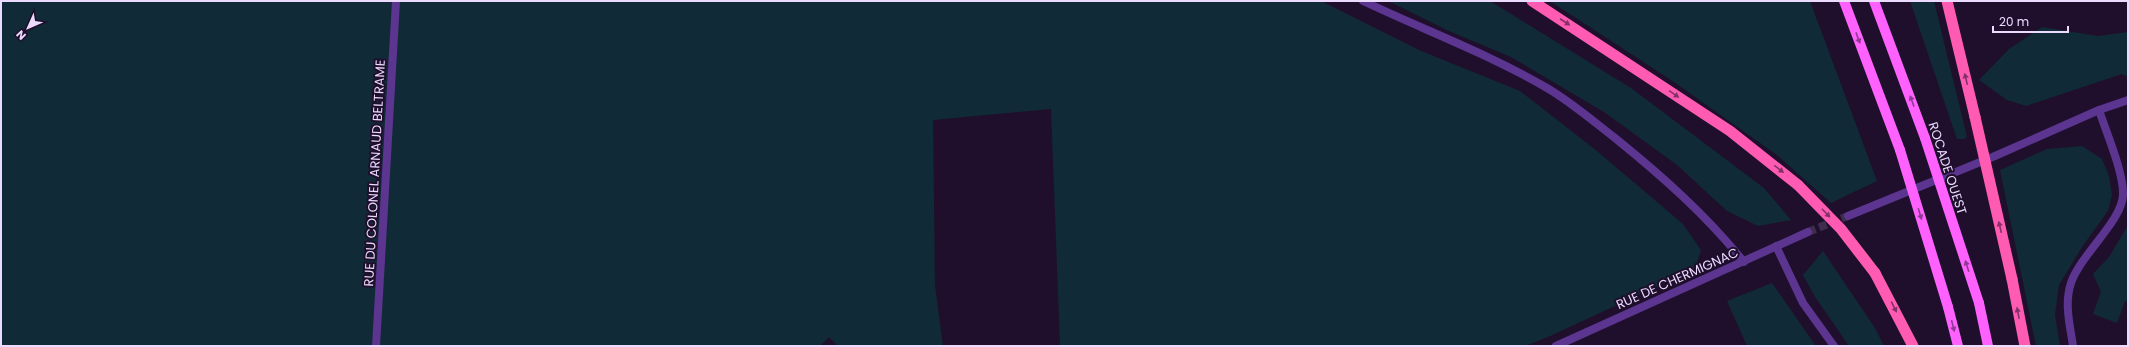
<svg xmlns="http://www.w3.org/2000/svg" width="2129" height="347" font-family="Poppins,sans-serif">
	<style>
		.green { fill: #112a37 }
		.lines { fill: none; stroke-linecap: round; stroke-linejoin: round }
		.tertiary-tunnel { stroke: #3e2d4c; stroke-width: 8; stroke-dasharray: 8 4; stroke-linecap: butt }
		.minor { stroke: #5b3590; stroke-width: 8 }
		.tertiary { stroke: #5b3590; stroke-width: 8 }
		.primary { stroke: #ff61fe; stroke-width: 10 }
		.trunk { stroke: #ff5bb2; stroke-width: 11 }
		.primary-bridge { stroke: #ff61fe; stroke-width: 10 }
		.trunk-bridge { stroke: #ff5bb2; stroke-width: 11 }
		.oneway { fill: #843168 }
		.oneway2 { fill: #8f3895 }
		.labels { text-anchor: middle; stroke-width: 4; stroke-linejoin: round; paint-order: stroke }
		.street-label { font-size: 13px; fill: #ecdaff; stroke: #1f0f2c }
	</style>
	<rect width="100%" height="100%" fill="#1f0f2c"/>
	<g class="green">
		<path d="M1 1H1321L1419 50 1520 91 1597 151 1683 224 1701 250 1695 269 1548 337 1525 346H1060L1051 109 933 120 935 285 943 346H838L829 337 820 346H1Z"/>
		<path d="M1388 1H1490L1631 88 1764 188 1791 220 1758 226 1727 211 1677 165 1604 112 1511 57 1449 31Z"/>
		<path d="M1550 1H1810L1877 181 1831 203 1777 155 1674 82Z"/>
		<path d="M1910 1H1934L1967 137 1964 139H1957Z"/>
		<path d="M2042 27 2098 36 2128 32V77L2122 74 2026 106 2007 100 1979 80 2009 49Z"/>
		<path d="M2082 146 2102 159 2109 176 2112 195 2108 211 2084 244 2059 285 2055 315 2060 346H2036L2000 170 2047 149Z"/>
		<path d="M2128 225V302L2125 301 2117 323 2093 314 2101 292 2093 274 2109 257Z"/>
		<path d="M1823 251 1875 328 1884 346H1849L1815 297 1803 275Z"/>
		<path d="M1772 283 1816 346H1747L1727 301Z"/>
	</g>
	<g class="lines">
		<path class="tertiary-tunnel" d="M1808 232 1848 216"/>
		<g class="minor">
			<path d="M1363 1C1424 30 1489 54 1547 88 1571 102 1593 121 1615 138 1662 176 1706 215 1744 262"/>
			<path d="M1776 246 1803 303 1834 346"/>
			<path d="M376 346 396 1"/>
			<path d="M2073 346C2070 325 2064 304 2071 283 2081 254 2122 221 2123 195 2124 173 2106 132 2099 110"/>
		</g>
		<g class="tertiary">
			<path d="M1848 216 1995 156 2099 110 2128 100"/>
			<path d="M1556 346 1808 232"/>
		</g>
		<g class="primary">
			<path d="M1844 1 1900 150"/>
			<path d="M1874 1 1925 138"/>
			<path d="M1979 303 1988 346"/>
			<path d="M1948 307 1958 346"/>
		</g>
		<g class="trunk">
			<path d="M1532 1 1730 131 1798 185"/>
			<path d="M1947 1 1975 117"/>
			<path d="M1875 273 1913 346"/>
			<path d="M2012 279 2025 346"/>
		</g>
		<g class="primary-bridge">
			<path d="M1925 138 1979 303"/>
			<path d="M1900 150 1948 307"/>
		</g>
		<g class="trunk-bridge">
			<path d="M1975 117 2012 279"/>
			<path d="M1798 185 1841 229 1875 273"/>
		</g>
	</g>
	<defs><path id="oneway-solid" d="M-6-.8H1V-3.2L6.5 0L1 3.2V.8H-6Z"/></defs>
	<g class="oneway">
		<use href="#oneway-solid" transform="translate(1565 22) rotate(33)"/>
		<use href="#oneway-solid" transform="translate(1966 79) rotate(-103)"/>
		<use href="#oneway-solid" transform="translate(1674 94) rotate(34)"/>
		<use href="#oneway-solid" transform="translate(1779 169) rotate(38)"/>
		<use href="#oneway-solid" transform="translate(1826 213) rotate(46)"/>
		<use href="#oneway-solid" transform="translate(2000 227) rotate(-103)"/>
		<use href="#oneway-solid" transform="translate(1894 307) rotate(63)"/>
		<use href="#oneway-solid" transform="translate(2018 313) rotate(-101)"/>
	</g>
	<g class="oneway2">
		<use href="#oneway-solid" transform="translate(1858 38) rotate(70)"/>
		<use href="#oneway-solid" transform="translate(1912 101) rotate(-110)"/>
		<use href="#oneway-solid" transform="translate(1920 214) rotate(73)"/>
		<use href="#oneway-solid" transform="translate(1967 266) rotate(-108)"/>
		<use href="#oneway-solid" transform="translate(1953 326) rotate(76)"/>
	</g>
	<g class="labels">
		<g class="street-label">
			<text transform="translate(1948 168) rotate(72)" y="5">ROCADE OUEST</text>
			<text transform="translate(374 173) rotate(-87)" y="5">RUE DU COLONEL ARNAUD BELTRAME</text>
			<text transform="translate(1677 278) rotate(-24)" y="5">RUE DE CHERMIGNAC</text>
		</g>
	</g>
	<rect width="2129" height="347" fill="none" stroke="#ecdaff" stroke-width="4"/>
	<g transform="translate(28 28) rotate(225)" stroke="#1f0f2c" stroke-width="3" paint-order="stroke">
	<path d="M0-3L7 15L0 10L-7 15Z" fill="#ecdaff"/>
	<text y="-6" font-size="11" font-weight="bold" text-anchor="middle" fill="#ecdaff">N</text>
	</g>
	<path d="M1993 26v6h75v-6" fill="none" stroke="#ecdaff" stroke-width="2"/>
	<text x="1999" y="26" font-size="12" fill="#ecdaff" stroke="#1f0f2c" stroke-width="3" paint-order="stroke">20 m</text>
</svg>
